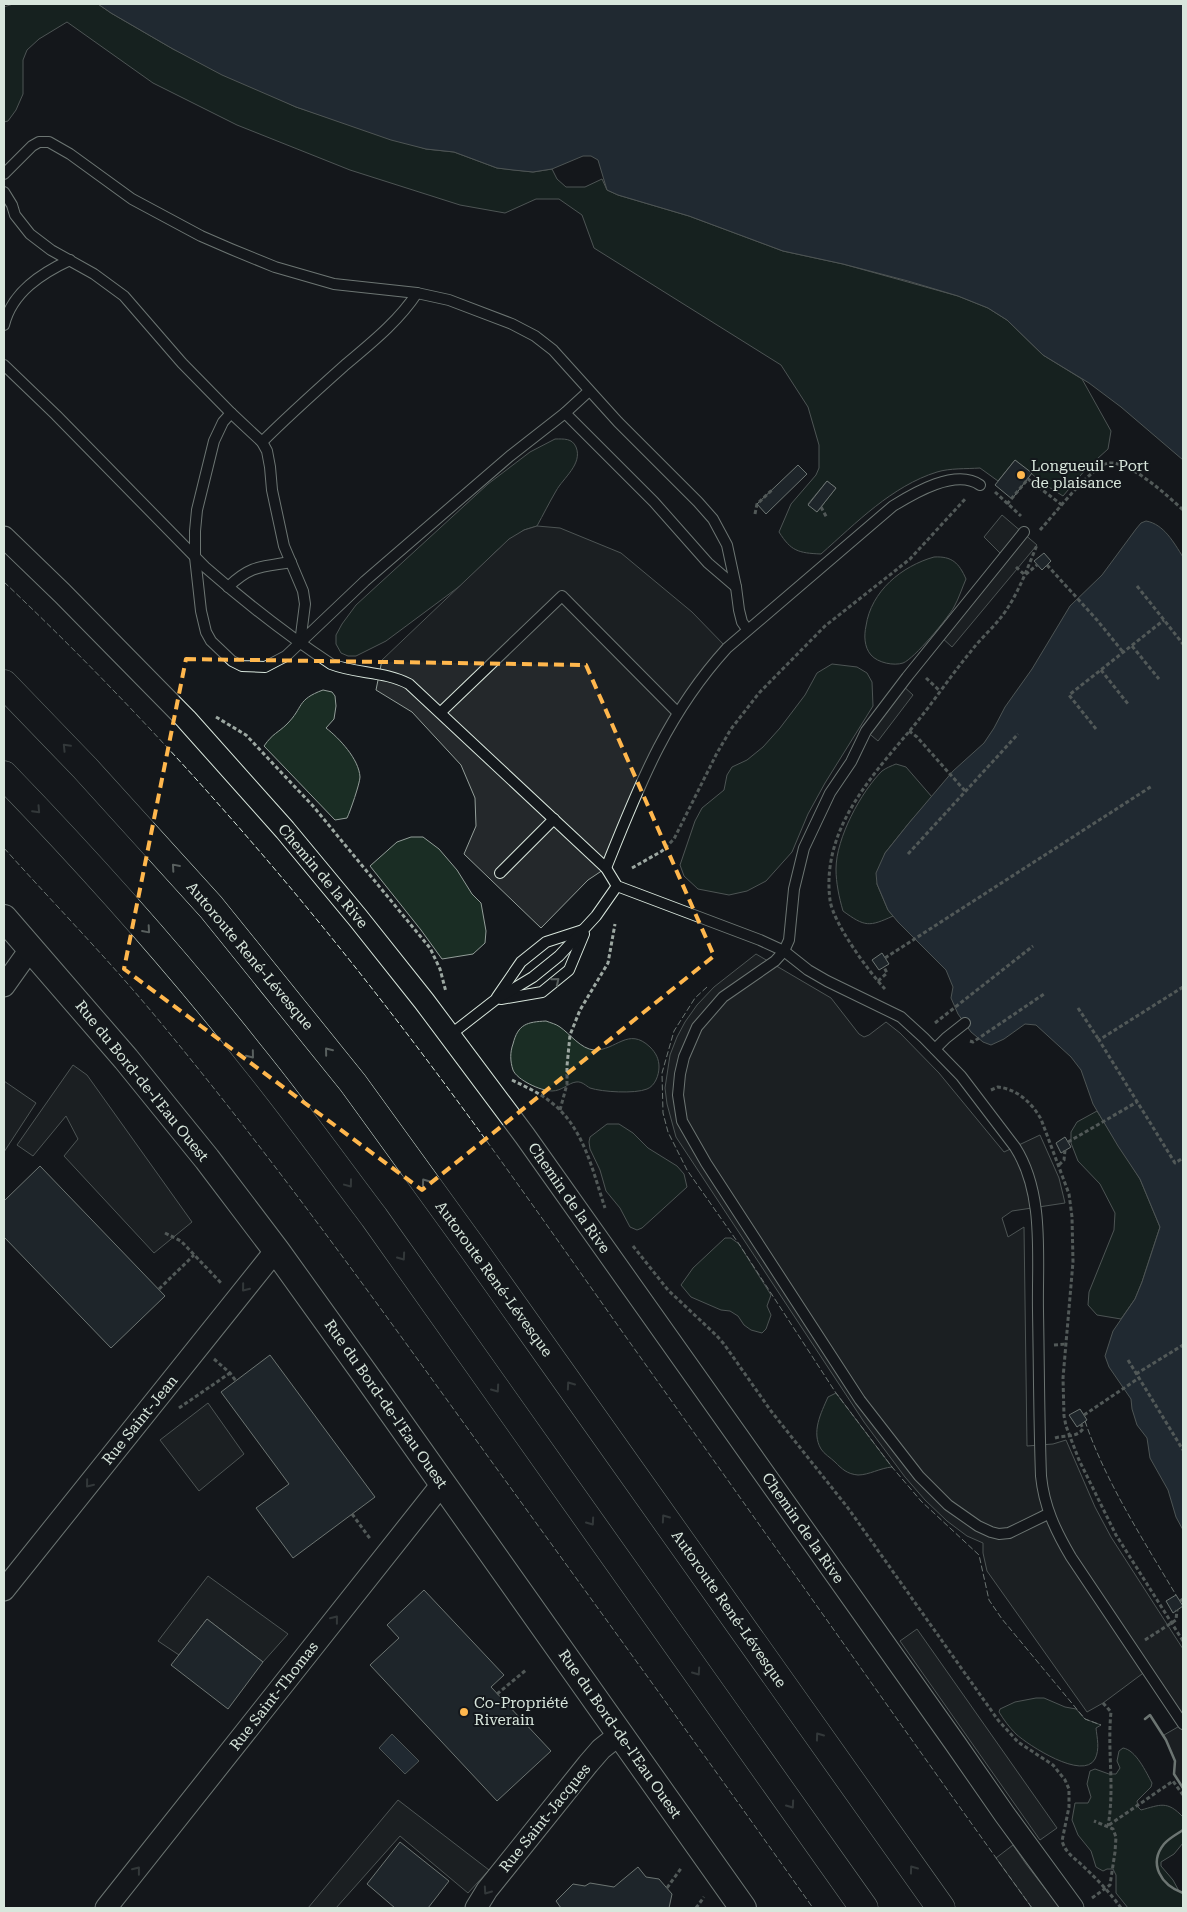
<svg xmlns="http://www.w3.org/2000/svg" width="1187" height="1912" font-family="'Roboto Serif',serif">
	<style>
		.green { fill: #1a2d24; stroke: #939e99; fill-rule: evenodd }
		.parking { fill: #24282b; stroke: #939e99 }
		.water { fill: #2f3f4d; stroke: #939e99 }
		.building { fill: #2c363c; stroke: #d8e6dc }
		.lines { fill: none; stroke-linecap: round; stroke-linejoin: round }
		.service-casing { stroke: #d8e6dc; stroke-width: 12 }
		.minor-casing { stroke: #d8e6dc; stroke-width: 23 }
		.tertiary-casing { stroke: #d8e6dc; stroke-width: 28 }
		.motorway-casing { stroke: #d8e6dc; stroke-width: 29 }
		.path { stroke: #9da8a2; stroke-width: 3; stroke-dasharray: 4 2.5; stroke-linecap: butt }
		.service { stroke: #14181c; stroke-width: 10 }
		.minor { stroke: #14181c; stroke-width: 21 }
		.tertiary { stroke: #14181c; stroke-width: 26 }
		.motorway { stroke: #14181c; stroke-width: 28 }
		.fence { stroke: #d8e6dc; stroke-width: 1; stroke-dasharray: 6 2.5; stroke-linecap: butt }
		.wall { stroke: #d8e6dc; stroke-width: 2.5 }
		.oneway { stroke: #59605f }
		.marked { fill: none; stroke: #ffb74d; stroke-width: 4; stroke-dasharray: 10 6; stroke-linejoin: round }
		.poi-dot { fill: #ffb74d; stroke: #14181c; stroke-width: 2 }
		.labels { text-anchor: middle; stroke-width: 4; stroke-linejoin: round; paint-order: stroke }
		.poi-label { font-size: 15px; fill: #d8e6dc; stroke: #14181c; text-anchor: start }
		.street-label { font-size: 15px; fill: #d8e6dc; stroke: #14181c }
	</style>
	<rect width="100%" height="100%" fill="#14181c"/>
	<g class="green">
		<path d="M13 4H98L111 13 173 49 296 107 426 149 454 152 497 168 533 172 552 169 557 179 566 187H585L602 179 607 190 618 195 689 216 783 251 843 264 958 296 988 308 1007 320 1043 355 1082 379 1111 431 1108 449 1086 469 1063 496 1044 484 1015 460 998 481 980 468C966 469 950 468 937 472 892 486 856 523 821 554 798 553 791 551 779 532L791 504 816 475 819 468V445L808 407 781 365 594 248 582 215 559 199H536L505 213 460 205 350 170 237 125 153 83 67 22 39 39 27 50 23 60V94L16 110 8 121 4 122V7ZM827 481 836 488 817 512 808 504Z"/>
		<path d="M555 439C564 439 572 438 576 447 583 464 563 478 556 491 549 503 543 515 537 526L524 530 495 552 464 583 386 641 356 656H348L341 653 336 644V635L342 624 356 605 488 484 530 452Z"/>
		<path d="M934 557C952 556 959 563 966 579 962 588 959 598 954 607 948 618 914 659 903 663 894 666 878 663 871 655 864 647 864 635 866 626 871 591 902 566 934 557Z"/>
		<path d="M832 664 857 667 867 673 872 682 873 706 825 783 808 814 792 852 766 881 747 891 729 895 698 889 684 876 680 865 695 821 702 808 724 790 727 775 732 767 747 760 763 747 780 728 805 695 817 673Z"/>
		<path d="M323 690 332 692 335 696 336 706 334 719 326 728C339 738 359 759 360 777 360 783 350 812 347 818L335 820 264 746C273 733 278 733 287 724 304 707 296 700 323 690Z"/>
		<path d="M896 764 906 767 932 797 909 823 885 853 877 884 888 910 893 916C869 927 865 927 843 911 839 897 836 883 836 869 836 838 861 792 882 771 886 768 891 766 896 764Z"/>
		<path d="M411 837H423L439 849 457 870 472 894 481 903 486 931 485 943 473 954 442 959 421 930 370 866 397 842Z"/>
		<path d="M546 1021C551 1023 556 1024 560 1027 570 1034 581 1049 594 1050 616 1051 628 1026 650 1047 656 1053 659 1059 659 1067 659 1075 655 1086 647 1089 635 1094 602 1092 590 1088 586 1086 582 1081 576 1082 568 1083 562 1091 552 1091 541 1091 517 1080 513 1070 510 1061 510 1052 513 1044 518 1024 527 1022 546 1021Z"/>
		<path d="M1097 1111 1140 1179 1160 1227 1142 1282 1135 1299 1121 1319 1097 1315 1088 1305 1089 1292 1114 1230 1115 1213 1100 1184 1078 1161 1071 1143V1132L1077 1122Z"/>
		<path d="M607 1124H619L633 1133 648 1148 677 1166 684 1174 687 1187 642 1228 637 1230 630 1227 620 1208 606 1191 600 1170 590 1149 589 1142 590 1137Z"/>
		<path d="M725 1238H731L739 1244 771 1295 767 1306 771 1315 766 1329 762 1333 751 1330 744 1325 738 1316 730 1311 721 1310 691 1297 681 1285 693 1268Z"/>
		<path d="M836 1393 892 1467C880 1468 869 1475 858 1475 847 1474 842 1469 835 1462 831 1458 824 1454 821 1449 811 1432 821 1413 828 1397Z"/>
		<path d="M1036 1698H1044L1065 1707 1076 1709 1085 1719 1101 1725 1096 1728C1097 1738 1100 1749 1095 1759 1083 1781 1028 1745 1016 1734 1009 1727 1004 1720 999 1712L1000 1709 1015 1702Z"/>
		<path d="M1123 1748C1136 1750 1146 1772 1152 1783L1151 1787 1137 1801 1138 1807 1141 1810C1160 1805 1167 1800 1183 1817V1843L1174 1854 1161 1862V1866L1173 1880 1179 1891 1183 1892V1908H1128L1116 1893V1875L1113 1869H1107L1103 1871 1096 1867 1091 1851 1078 1835 1072 1820 1075 1803H1088L1091 1797 1087 1784 1090 1771 1095 1769 1109 1774H1116L1120 1768 1117 1761 1119 1751Z"/>
	</g>
	<g class="parking">
		<path d="M1002 515 1037 545 952 647 940 636 1004 557 984 537Z"/>
		<path d="M537 526 560 528 621 553 692 612 727 648 677 712 606 868 588 880 541 928 464 854 476 826 475 798 461 765 412 712 376 690 382 660 509 539 524 530Z"/>
		<path d="M901 684 913 695 878 741 866 731Z"/>
		<path d="M756 954 831 998 859 1034 864 1037 869 1035 886 1022 900 1033 939 1073 1004 1152 1040 1135 1059 1178 1065 1203 1012 1211 1002 1218 1008 1237 1024 1227 1027 1446 1053 1444 1066 1440 1095 1507 1111 1537 1183 1649V1789L1174 1774 1175 1761 1164 1735 1183 1724 1146 1671 1103 1703 1087 1712 987 1571 983 1553V1543L967 1536 947 1521 925 1500 905 1477 864 1422 676 1137 667 1104 665 1088 670 1055 677 1037 685 1022 697 1005 714 987Z"/>
		<path d="M73 1065 87 1075 192 1222 154 1253 64 1156 78 1139 66 1116 33 1156 17 1145Z"/>
		<path d="M4 1081 36 1103 4 1152Z"/>
		<path d="M208 1403 244 1454 199 1491 160 1440Z"/>
		<path d="M208 1576 288 1634 263 1662 207 1619 179 1655 158 1641Z"/>
		<path d="M917 1629 1057 1828 1040 1840 900 1641Z"/>
		<path d="M398 1800 489 1870 468 1893 400 1836 336 1908H308Z"/>
		<path d="M1013 1845 1026 1864 1060 1908H1032L996 1858Z"/>
	</g>
	<g class="water">
		<path d="M98 4H1183V460L1121 407 1089 383 1043 355 1007 320 988 308 958 296 908 281 843 264 783 251 689 216 618 195 607 190 598 160 591 156H583L552 169 533 172 513 170 497 168 454 152 426 149 391 140 296 107 222 75 173 49 111 13Z"/>
		<path d="M1146 521C1164 524 1174 543 1183 557V1530L1176 1517 1168 1490 1150 1458 1147 1438 1137 1425 1132 1409 1131 1399 1109 1367 1105 1356 1113 1331 1135 1299 1142 1282 1160 1227 1140 1179 1118 1146 1093 1104 1081 1070 1071 1057 1036 1025 1025 1024 1004 1039 991 1045 983 1042 971 1032 958 1014 951 998 953 987 946 970 898 922 888 910 877 884 876 873 885 853 909 823 953 771 984 743 994 728 1005 707 1032 669 1070 606 1102 575 1136 529 1141 523Z"/>
		<path d="M392 1734 419 1761 405 1774 379 1748Z"/>
	</g>
	<g class="building">
		<path d="M1015 460 1032 473 1012 499 995 485Z"/>
		<path d="M798 465 807 474 766 514 757 504Z"/>
		<path d="M827 481 836 488 817 512 808 505Z"/>
		<path d="M1044 553 1051 561 1042 570 1034 561Z"/>
		<path d="M882 953 889 964 879 970 872 960Z"/>
		<path d="M1065 1137 1071 1147 1061 1153 1056 1143Z"/>
		<path d="M40 1166 165 1296 111 1348 4 1237V1201Z"/>
		<path d="M270 1355 375 1497 293 1558 256 1508 289 1484 221 1392Z"/>
		<path d="M1080 1409 1087 1420 1077 1427 1069 1415Z"/>
		<path d="M424 1590 504 1675 491 1687 551 1751 497 1801 370 1665 399 1638 387 1625Z"/>
		<path d="M1176 1595 1183 1606 1173 1613 1166 1601Z"/>
		<path d="M207 1619 263 1662 228 1709 171 1665Z"/>
		<path d="M400 1842 449 1881 428 1908H395L367 1884Z"/>
		<path d="M638 1867 646 1877 659 1879 672 1894 669 1908H561L556 1901 573 1884 585 1886 590 1883 614 1887Z"/>
	</g>
	<g class="lines">
		<g class="service-casing">
			<g id="service">
				<path d="M4 174 32 146 39 142H49L70 154 132 199 201 236 231 249 275 267 334 284 417 293 449 300 512 324 535 336 553 350 618 422 698 502 713 519 727 545 736 587 739 610 742 622 747 629"/>
				<path d="M4 192 12 205 15 215 30 234 51 250 94 274 124 296 182 363 231 413 262 442 267 451 270 467 272 490 284 546 303 591 305 604 300 643"/>
				<path d="M4 325C12 292 42 273 70 260"/>
				<path d="M4 365 56 415 205 567C245 602 287 635 331 664 356 674 385 671 409 684L606 868 617 886 760 940 784 951 808 970 827 981 901 1017 924 1038 961 1076 1015 1147C1045 1194 1037 1257 1038 1311 1039 1366 1039 1421 1041 1476 1044 1506 1055 1530 1071 1557L1183 1724"/>
				<path d="M231 413 223 422 214 441 197 510 195 531V557L201 611 206 632 211 641 232 661 242 666 265 667 286 656 365 581 510 456 565 413 589 391"/>
				<path d="M565 413 654 502 708 563 736 587"/>
				<path d="M262 442C288 416 316 391 344 366 370 344 398 322 417 293"/>
				<path d="M1024 532 907 677 866 731 851 762 830 793 804 848 794 889 789 940 784 951 775 961 723 997 697 1027 684 1057 680 1074 678 1095 682 1121 706 1163 860 1400 919 1476 948 1505 978 1526 991 1532 999 1534 1009 1533 1048 1514"/>
				<path d="M228 587C251 565 261 567 291 562"/>
				<path d="M441 712 562 596 677 712"/>
				<path d="M606 868C639 786 666 715 727 648L893 506C914 493 956 468 980 485"/>
				<path d="M500 873 554 819"/>
				<path d="M497 997 521 962 546 942 583 930"/>
				<path d="M501 999 542 992 569 970 584 934"/>
				<path d="M450 1035 495 1000 533 977 559 956 596 916 617 886"/>
				<path d="M935 1049 946 1038 965 1023"/>
			</g>
		</g>
		<g class="minor-casing">
			<g id="minor">
				<path d="M4 537 62 593 186 719 285 830 358 918 424 1001 525 1136 955 1743 1005 1815 1073 1908"/>
				<path d="M4 986 31 948"/>
				<path d="M4 1590 276 1250"/>
				<path d="M106 1908 442 1484"/>
				<path d="M476 1908 487 1890 588 1764 601 1749 620 1734"/>
			</g>
		</g>
		<g class="tertiary-casing">
			<path id="tertiary" d="M4 918 126 1059 207 1159 276 1250 365 1374 743 1908"/>
		</g>
		<g class="motorway-casing">
			<g id="motorway">
				<path d="M4 684 85 768 211 907 353 1083 474 1250 941 1908"/>
				<path d="M4 775C91 865 175 959 253 1058 295 1110 334 1164 374 1217L864 1908"/>
			</g>
		</g>
		<g class="path">
			<path d="M995 492 1021 516"/>
			<path d="M1007 504 1028 479 1062 505"/>
			<path d="M821 507 827 518"/>
			<path d="M755 514 757 504 772 490"/>
			<path d="M1040 530C1053 516 1092 465 1109 463 1130 461 1168 496 1183 510"/>
			<path d="M1047 565 1097 620 1123 652"/>
			<path d="M1016 567 1025 575 1037 565"/>
			<path d="M1137 586 1183 644"/>
			<path d="M1132 646 1159 679"/>
			<path d="M1101 670 1128 704"/>
			<path d="M926 678 940 691"/>
			<path d="M216 717 246 735 313 806 430 948 440 969 446 992"/>
			<path d="M1096 729 1069 695 1164 620"/>
			<path d="M909 731 917 737 965 791"/>
			<path d="M908 854 1018 734"/>
			<path d="M632 868 662 851 674 839 717 753 731 729 759 693 825 626 910 559 966 498"/>
			<path d="M885 958 1152 786"/>
			<path d="M878 981 887 973 884 967"/>
			<path d="M1183 987 1099 1040 1175 1163 1183 1158"/>
			<path d="M885 989C869 972 833 923 830 900 821 830 871 777 912 728 933 703 951 675 972 650 981 638 993 628 1002 616 1018 595 1027 569 1037 545"/>
			<path d="M1078 1008 1099 1040"/>
			<path d="M935 1023 1033 946"/>
			<path d="M970 1041 973 1042 1044 994"/>
			<path d="M512 1080C526 1087 540 1093 552 1103 584 1128 593 1172 605 1208"/>
			<path d="M991 1090 998 1087C1017 1089 1032 1103 1041 1119L1069 1194 1072 1217 1073 1262 1063 1378 1064 1416 1066 1426 1079 1460 1116 1535 1183 1641"/>
			<path d="M560 1110 567 1084V1066L570 1035 580 1010 608 963 615 924"/>
			<path d="M1068 1142 1137 1102"/>
			<path d="M1059 1165 1064 1160 1065 1150"/>
			<path d="M165 1233 181 1241 222 1284"/>
			<path d="M633 1246 668 1290 716 1335 724 1344 771 1411 848 1508 998 1720 1018 1742 1053 1765 1065 1780 1069 1789V1807L1062 1841C1066 1854 1075 1858 1084 1867 1097 1879 1111 1894 1121 1908"/>
			<path d="M159 1289 194 1255"/>
			<path d="M1054 1345 1066 1344"/>
			<path d="M214 1359 230 1373 236 1381"/>
			<path d="M1128 1360 1183 1450"/>
			<path d="M1136 1374 1183 1345"/>
			<path d="M179 1408 230 1373"/>
			<path d="M1084 1415 1139 1378"/>
			<path d="M1055 1438C1065 1435 1076 1438 1083 1429L1081 1424"/>
			<path d="M352 1514 371 1540"/>
			<path d="M1180 1601 1183 1599"/>
			<path d="M1145 1640 1176 1620 1177 1610"/>
			<path d="M497 1694 526 1670"/>
			<path d="M1103 1703 1111 1712C1107 1750 1115 1788 1108 1826"/>
			<path d="M1109 1825 1173 1781 1183 1795"/>
			<path d="M667 1888 682 1867"/>
			<path d="M1092 1898 1110 1885 1115 1852 1116 1837 1113 1829 1094 1821"/>
			<path d="M696 1908 704 1897"/>
		</g>
		<use href="#service" class="service"/>
		<use href="#minor" class="minor"/>
		<use href="#tertiary" class="tertiary"/>
		<use href="#motorway" class="motorway"/>
		<g class="fence">
			<path d="M4 582C151 721 286 875 408 1035 482 1132 551 1231 621 1330 758 1522 894 1716 1032 1908"/>
			<path d="M4 848C56 906 111 962 161 1023 272 1157 374 1299 476 1440 589 1596 702 1751 813 1908"/>
			<path d="M707 987 695 998 674 1031 662 1073 663 1113 668 1132 687 1170 739 1244 836 1393 892 1467 921 1501 979 1555 989 1600 1002 1619 1085 1719 1101 1725"/>
			<path d="M1085 1421C1105 1481 1144 1541 1176 1595"/>
		</g>
		<g class="wall">
			<path d="M1145 1719 1150 1715 1166 1740 1175 1761 1174 1774 1183 1788"/>
			<path d="M1183 1830C1177 1834 1169 1838 1164 1844 1148 1864 1161 1885 1183 1893"/>
		</g>
	</g>
	<defs><path id="oneway-chevron" d="M-2-3.5L2.5 0L-2 3.5" fill="none" stroke-width="1.6" stroke-linecap="round" stroke-linejoin="round" transform="scale(1.25)"/></defs>
	<g class="oneway">
		<use href="#oneway-chevron" transform="translate(66 747) rotate(-134)"/>
		<use href="#oneway-chevron" transform="translate(37 810) rotate(47)"/>
		<use href="#oneway-chevron" transform="translate(175 867) rotate(-131)"/>
		<use href="#oneway-chevron" transform="translate(147 930) rotate(49)"/>
		<use href="#oneway-chevron" transform="translate(556 981) rotate(-39)"/>
		<use href="#oneway-chevron" transform="translate(328 1051) rotate(-129)"/>
		<use href="#oneway-chevron" transform="translate(251 1055) rotate(51)"/>
		<use href="#oneway-chevron" transform="translate(425 1182) rotate(-126)"/>
		<use href="#oneway-chevron" transform="translate(349 1184) rotate(53)"/>
		<use href="#oneway-chevron" transform="translate(402 1257) rotate(55)"/>
		<use href="#oneway-chevron" transform="translate(245 1288) rotate(129)"/>
		<use href="#oneway-chevron" transform="translate(570 1385) rotate(-125)"/>
		<use href="#oneway-chevron" transform="translate(496 1389) rotate(55)"/>
		<use href="#oneway-chevron" transform="translate(89 1484) rotate(129)"/>
		<use href="#oneway-chevron" transform="translate(665 1518) rotate(-125)"/>
		<use href="#oneway-chevron" transform="translate(591 1522) rotate(55)"/>
		<use href="#oneway-chevron" transform="translate(335 1619) rotate(-52)"/>
		<use href="#oneway-chevron" transform="translate(697 1672) rotate(55)"/>
		<use href="#oneway-chevron" transform="translate(819 1736) rotate(-126)"/>
		<use href="#oneway-chevron" transform="translate(791 1805) rotate(55)"/>
		<use href="#oneway-chevron" transform="translate(913 1869) rotate(-126)"/>
		<use href="#oneway-chevron" transform="translate(137 1870) rotate(-52)"/>
		<use href="#oneway-chevron" transform="translate(487 1891) rotate(125)"/>
	</g>
	<path d="M0 0H1187V1912H0ZM186 659 586 665 714 956 422 1190 124 969Z" fill="#14181c" fill-opacity=".55" fill-rule="evenodd"/>
	<path class="marked" d="M186 659 586 665 714 956 422 1190 124 969Z"/>
	<g class="poi-dot">
		<circle cx="1021" cy="475" r="5"/>
		<circle cx="464" cy="1712" r="5"/>
	</g>
	<g class="labels">
		<g class="poi-label">
			<text x="1031" y="471">Longueuil - Port<tspan x="1031" dy="17">de plaisance</tspan></text>
			<text x="474" y="1708">Co-Propriété<tspan x="474" dy="17">Riverain</tspan></text>
		</g>
		<g class="street-label">
			<text transform="translate(323 876) rotate(50)" y="5">Chemin de la Rive</text>
			<text transform="translate(250 956) rotate(50)" y="5">Autoroute René-Lévesque</text>
			<text transform="translate(142 1081) rotate(51)" y="5">Rue du Bord-de-l'Eau Ouest</text>
			<text transform="translate(569 1198) rotate(55)" y="5">Chemin de la Rive</text>
			<text transform="translate(494 1279) rotate(54)" y="5">Autoroute René-Lévesque</text>
			<text transform="translate(386 1404) rotate(55)" y="5">Rue du Bord-de-l'Eau Ouest</text>
			<text transform="translate(140 1420) rotate(-51)" y="5">Rue Saint-Jean</text>
			<text transform="translate(803 1528) rotate(55)" y="5">Chemin de la Rive</text>
			<text transform="translate(729 1609) rotate(55)" y="5">Autoroute René-Lévesque</text>
			<text transform="translate(274 1696) rotate(-52)" y="5">Rue Saint-Thomas</text>
			<text transform="translate(620 1734) rotate(55)" y="5">Rue du Bord-de-l'Eau Ouest</text>
			<text transform="translate(545 1818) rotate(-51)" y="5">Rue Saint-Jacques</text>
		</g>
	</g>
	<rect width="1187" height="1912" fill="none" stroke="#d8e6dc" stroke-width="10"/>
</svg>
